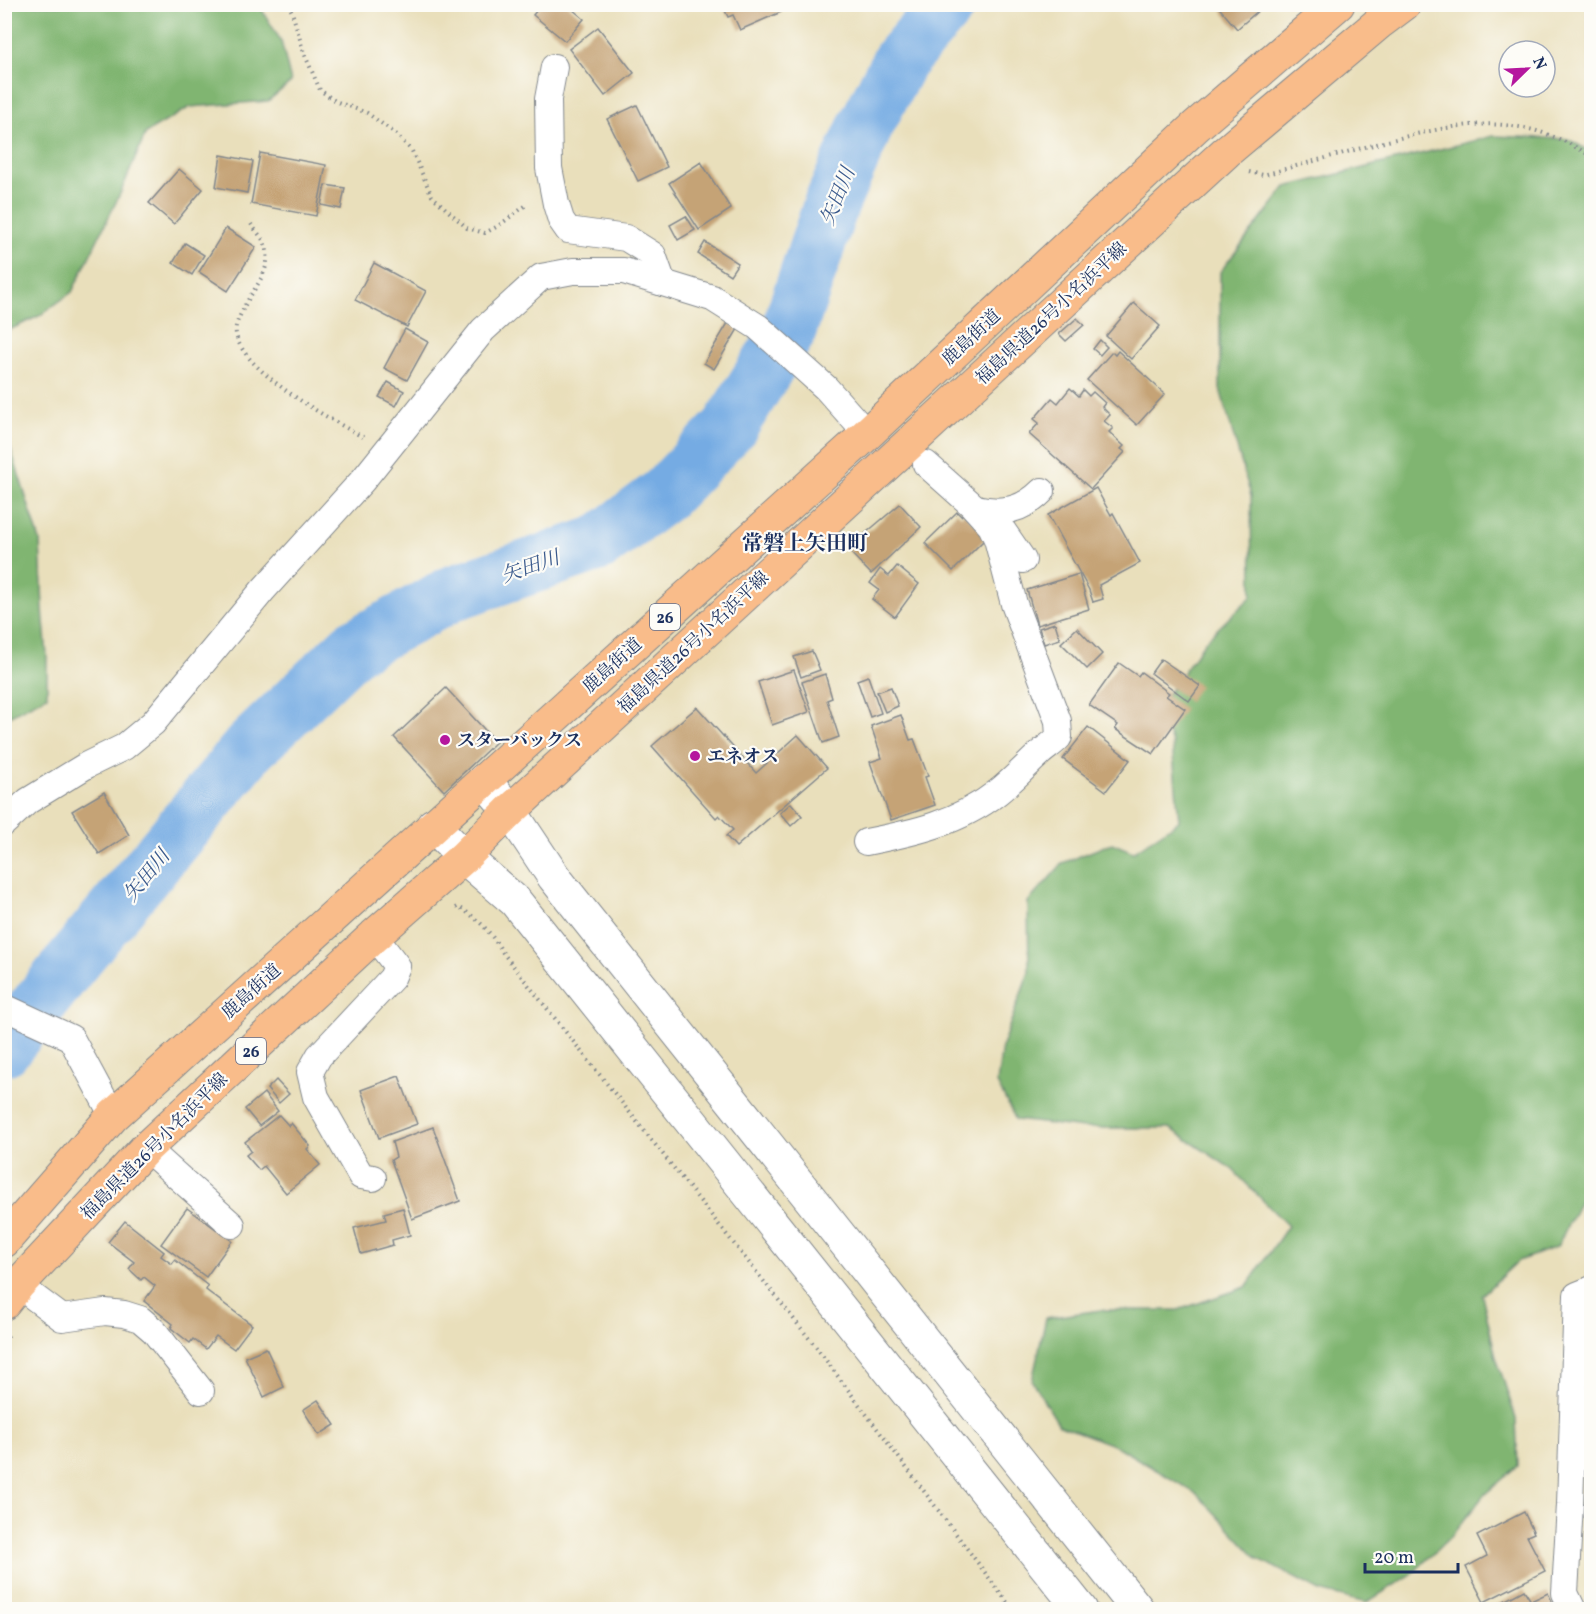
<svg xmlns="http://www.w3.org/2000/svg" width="1596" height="1614" font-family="Vollkorn,'Noto Serif JP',serif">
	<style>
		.forest { fill: #80b571; stroke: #4e7268; stroke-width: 1.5 }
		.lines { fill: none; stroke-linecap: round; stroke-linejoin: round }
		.river { stroke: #74abe3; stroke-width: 56 }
		.building { fill: #c5a376 }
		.minor-casing { stroke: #82878c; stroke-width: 28 }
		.tertiary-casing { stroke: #82878c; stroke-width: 35 }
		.primary-casing { stroke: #82878c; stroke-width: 35 }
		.path { stroke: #82878c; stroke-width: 4; stroke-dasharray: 1.5 4.5; stroke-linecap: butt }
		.minor { stroke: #fff; stroke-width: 26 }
		.tertiary { stroke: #fff; stroke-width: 33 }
		.primary { stroke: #f9bc8a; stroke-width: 33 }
		.poi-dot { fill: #b5179e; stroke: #fdfcf7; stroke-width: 2 }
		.labels { text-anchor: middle; stroke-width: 4.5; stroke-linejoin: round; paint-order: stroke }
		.shield { fill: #fdfcf7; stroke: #5f6c8c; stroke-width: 1.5 }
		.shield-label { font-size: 16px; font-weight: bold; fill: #1b2f5e }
		.street-label { font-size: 18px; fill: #1b2f5e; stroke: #fdfcf7 }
		.poi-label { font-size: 18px; font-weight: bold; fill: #1b2f5e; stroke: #fdfcf7; text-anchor: start }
		.water-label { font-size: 20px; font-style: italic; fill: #3a5a8d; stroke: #fdfcf7 }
		.quarter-label { font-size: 21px; font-weight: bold; fill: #1b2f5e; stroke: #fdfcf7 }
	</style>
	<rect width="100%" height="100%" fill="#fdfcf7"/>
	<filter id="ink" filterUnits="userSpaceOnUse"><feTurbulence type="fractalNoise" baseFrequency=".0167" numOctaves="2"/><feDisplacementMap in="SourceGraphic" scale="12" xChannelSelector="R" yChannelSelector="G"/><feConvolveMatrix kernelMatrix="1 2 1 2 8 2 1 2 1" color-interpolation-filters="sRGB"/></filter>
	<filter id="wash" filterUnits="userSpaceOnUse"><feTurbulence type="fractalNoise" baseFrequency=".008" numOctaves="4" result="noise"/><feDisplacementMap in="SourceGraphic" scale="24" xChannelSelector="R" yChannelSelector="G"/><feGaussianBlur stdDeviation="1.35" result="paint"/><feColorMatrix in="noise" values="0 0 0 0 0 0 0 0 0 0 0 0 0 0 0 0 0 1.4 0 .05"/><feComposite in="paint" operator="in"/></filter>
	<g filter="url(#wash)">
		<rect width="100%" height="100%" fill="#e9dfbb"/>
		<g class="forest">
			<path d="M4 5H259L281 41 291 82 268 101 190 107 146 133 120 194 72 292 39 316 5 332Z"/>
			<path d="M1493 136 1568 139 1591 152V1179L1557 1247 1518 1261 1482 1295 1496 1357 1516 1419 1518 1466 1485 1494 1452 1535 1412 1574 1366 1603 1320 1591 1257 1558 1197 1494 1116 1446 1059 1425 1032 1381 1046 1318 1101 1310H1178L1246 1287 1288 1226 1232 1169 1170 1128H1084L1016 1120 997 1083 1002 1046 1029 972 1028 902 1063 863 1112 843 1133 852 1179 821 1172 743 1159 706 1207 639 1252 596 1251 496 1220 389V272L1286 187Z"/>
			<path d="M5 431 40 541 43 609 47 656V696L5 718Z"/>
		</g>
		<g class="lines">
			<path class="river" d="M4 1048 67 968 249 748 354 647 453 593 599 543 665 494 729 428 788 332 831 205 866 125 900 60 948 4"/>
		</g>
		<g id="blocks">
			<g class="building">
				<path d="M542 4H566L584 19 565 41 533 15Z"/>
				<path d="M722 4H788V5L780 8 781 12 740 30 733 15 728 17Z"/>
				<path d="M1216 4H1257L1260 9 1237 29Z"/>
				<path d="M598 27 634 73 605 96 569 49Z"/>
				<path d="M637 105 667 167 638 181 607 119Z"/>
				<path d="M260 153 326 165 316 216 251 204Z"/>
				<path d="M221 155 253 161 247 193 216 187Z"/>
				<path d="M701 162 731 209 699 230 669 183Z"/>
				<path d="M179 169 203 189 174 224 149 203Z"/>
				<path d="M325 185 345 188 341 209 321 205Z"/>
				<path d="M686 216 695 230 678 240 670 225Z"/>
				<path d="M226 228 256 247 228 291 199 272Z"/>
				<path d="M705 242 738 263 730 275 698 254Z"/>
				<path d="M185 243 204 255 192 275 173 263Z"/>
				<path d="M374 263 426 291 407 327 355 300Z"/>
				<path d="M1134 303 1160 326 1131 359 1106 336Z"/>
				<path d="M1077 318 1084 325 1066 341 1059 334Z"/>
				<path d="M728 323 738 329 714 369 704 363Z"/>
				<path d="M405 329 428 342 407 380 384 368Z"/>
				<path d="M1100 340 1107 347 1100 355 1093 349Z"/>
				<path d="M1118 351 1165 394 1137 425 1087 380 1112 352 1115 355Z"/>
				<path d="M388 382 404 391 396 406 379 397Z"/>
				<path d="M1070 388 1079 396 1083 390 1089 396 1093 392 1105 403 1102 407 1110 415 1104 421 1113 428 1109 432 1124 446 1121 449 1125 452 1091 489 1029 434 1039 423 1034 419 1052 398 1058 403Z"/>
				<path d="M1096 488 1111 515 1113 513 1140 563 1099 585 1103 599 1093 602 1089 590 1048 515Z"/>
				<path d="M900 504 921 527 871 574 847 549Z"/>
				<path d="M957 512 961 516 964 513 988 536 953 571 925 543Z"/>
				<path d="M897 566 919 584 895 617 872 599 879 590 870 583 880 569 889 576Z"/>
				<path d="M1079 574 1089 609 1037 625 1027 590Z"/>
				<path d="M1055 623 1060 639 1044 644 1039 628Z"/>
				<path d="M1077 628 1102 654 1087 669 1061 643Z"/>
				<path d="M812 651 820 670 801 677 794 657Z"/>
				<path d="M1161 659 1200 686 1189 701 1151 673Z"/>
				<path d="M1119 663 1138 676 1141 672 1169 693 1166 696 1185 709 1153 754 1115 729 1118 725 1089 705Z"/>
				<path d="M794 670 809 712 772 725 758 682Z"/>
				<path d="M825 674 832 698 827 700 839 737 823 743 802 682Z"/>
				<path d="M868 676 881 713 870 717 857 680Z"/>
				<path d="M891 687 898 706 885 712 877 692Z"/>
				<path d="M446 688 496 742 444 791 394 737Z"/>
				<path d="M697 707 756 773 798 735 827 768 736 847 726 836 733 830 719 815 716 818 652 746Z"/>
				<path d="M901 715 910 740 914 739 928 776 925 777 935 805 891 820 870 762 882 758 871 726Z"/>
				<path d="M1088 727 1130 760 1106 791 1063 759Z"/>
				<path d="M104 792 129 835 99 854 72 811Z"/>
				<path d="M791 803 802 816 791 826 780 813Z"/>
				<path d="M399 1076 417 1124 379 1138 361 1090Z"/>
				<path d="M276 1080 289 1094 279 1103 267 1089Z"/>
				<path d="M264 1093 278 1111 259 1126 245 1109Z"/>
				<path d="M279 1115 289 1126 291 1123 310 1146 307 1149 320 1165 286 1193 264 1166 259 1170 246 1155 251 1151 245 1142Z"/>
				<path d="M433 1127 460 1201 412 1219 391 1160 396 1157 392 1142Z"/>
				<path d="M187 1208 232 1241 206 1277 161 1244Z"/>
				<path d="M403 1208 410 1235 392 1240 393 1245 361 1254 354 1228 386 1220 384 1213Z"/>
				<path d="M125 1221 164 1252 161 1256 172 1264 175 1260 208 1286 206 1290 252 1325 234 1349 216 1336 206 1349 193 1339 190 1343 171 1328 173 1324 144 1301 155 1286 144 1277 141 1280 129 1269 134 1262 108 1242Z"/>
				<path d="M266 1348 284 1387 264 1397 245 1357Z"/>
				<path d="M318 1400 335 1425 319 1435 303 1410Z"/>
				<path d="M1524 1512 1534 1533 1527 1536 1545 1571 1484 1602 1466 1567 1487 1556 1477 1536Z"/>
				<path d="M1524 1590 1531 1601 1548 1593 1556 1610H1492L1491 1608Z"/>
			</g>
		</g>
	</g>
	<g filter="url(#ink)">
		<use href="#blocks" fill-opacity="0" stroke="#82878c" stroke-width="1.5"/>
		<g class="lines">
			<g class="minor-casing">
				<g id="minor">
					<path d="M554 67 548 99 549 168 556 204 561 220 568 230 626 238 653 255 663 283"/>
					<path d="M975 508C1002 514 1022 511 1042 491"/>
					<path d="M999 530 1003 531 1023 560"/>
					<path d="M4 823 28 801 87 765 124 747 153 723 263 590 363 480 483 330 541 277 573 271H624L712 298 758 327 826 388 867 434"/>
					<path d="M866 842C912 833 959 823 998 792 1012 781 1025 767 1038 755 1045 748 1053 744 1059 737L1058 721 1014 604 997 539 991 526 972 505 926 464"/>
					<path d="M4 1007 71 1038 113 1116"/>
					<path d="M146 1148 232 1225"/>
					<path d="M373 1178 361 1176 316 1097 310 1072 319 1056 392 978 397 966 374 936"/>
					<path d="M18 1285 62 1318 105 1312 124 1314 140 1319 154 1331 201 1391"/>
					<path d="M1573 1610 1565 1593 1570 1504 1577 1295 1592 1289"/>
				</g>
			</g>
			<g class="tertiary-casing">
				<g id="tertiary">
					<path d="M484 780 510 811 554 877 1138 1610"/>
					<path d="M433 825 464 857 515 901 1081 1610"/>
				</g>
			</g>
			<g class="primary-casing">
				<g id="primary">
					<path d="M4 1241 113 1116 867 434 1196 126 1338 4"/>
					<path d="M4 1303 18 1285 146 1148 374 936 464 857 510 811 1226 152 1380 22 1404 4"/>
				</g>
			</g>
			<g class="path">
				<path d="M288 4 292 12 304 53 320 90 335 101 367 113 395 133 412 151 432 196 467 228 485 233 498 226 528 204"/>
				<path d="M1249 172 1263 175C1304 164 1343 153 1384 142 1462 122 1520 110 1592 157"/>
				<path d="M251 224C255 230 261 236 264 242 276 267 253 288 243 309 241 314 237 321 236 326 229 365 333 421 363 437"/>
				<path d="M456 908 458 907C479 918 491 933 503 953L816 1347 1013 1610"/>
				<path d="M4 1341 10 1333"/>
			</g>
			<use href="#minor" class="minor"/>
			<use href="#tertiary" class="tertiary"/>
			<use href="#primary" class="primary"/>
		</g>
	</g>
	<g class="poi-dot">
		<circle cx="445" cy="740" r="6"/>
		<circle cx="695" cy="756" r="6"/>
	</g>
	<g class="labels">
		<g class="shield">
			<rect x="650" y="604" width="30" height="26" rx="4.5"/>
			<rect x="236" y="1038" width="30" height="26" rx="4.5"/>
		</g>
		<g class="shield-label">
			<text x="665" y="623">26</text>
			<text x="251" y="1057">26</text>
		</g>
		<g class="street-label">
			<text transform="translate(1051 313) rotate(-43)" y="6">福島県道26号小名浜平線</text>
			<text transform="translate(971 337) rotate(-43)" y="6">鹿島街道</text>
			<text transform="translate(693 642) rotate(-43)" y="6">福島県道26号小名浜平線</text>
			<text transform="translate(612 665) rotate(-42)" y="6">鹿島街道</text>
			<text transform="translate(251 991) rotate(-42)" y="6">鹿島街道</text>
			<text transform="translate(154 1146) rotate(-45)" y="6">福島県道26号小名浜平線</text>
		</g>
		<g class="poi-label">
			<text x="457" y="746">スターバックス</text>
			<text x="707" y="762">エネオス</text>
		</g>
		<g class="water-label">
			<text transform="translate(837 196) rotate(-68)" y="7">矢田川</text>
			<text transform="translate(530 566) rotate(-19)" y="7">矢田川</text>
			<text transform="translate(146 875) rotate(-51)" y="7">矢田川</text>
		</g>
		<g class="quarter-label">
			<text x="805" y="550">常磐上矢田町</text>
		</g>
	</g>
	<rect width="1596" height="1614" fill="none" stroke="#fdfcf7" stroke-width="24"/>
	<g transform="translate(1527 69) rotate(66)"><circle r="28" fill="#fdfcf7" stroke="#a3aaba" stroke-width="1.5"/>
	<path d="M0-4.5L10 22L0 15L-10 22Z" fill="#b5179e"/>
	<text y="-9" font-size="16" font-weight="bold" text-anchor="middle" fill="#1b2f5e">N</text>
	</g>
	<path d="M1365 1563v9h93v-9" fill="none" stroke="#1b2f5e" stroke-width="3"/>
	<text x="1374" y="1563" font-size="18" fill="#1b2f5e" stroke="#fdfcf7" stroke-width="4.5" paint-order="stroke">20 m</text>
</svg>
